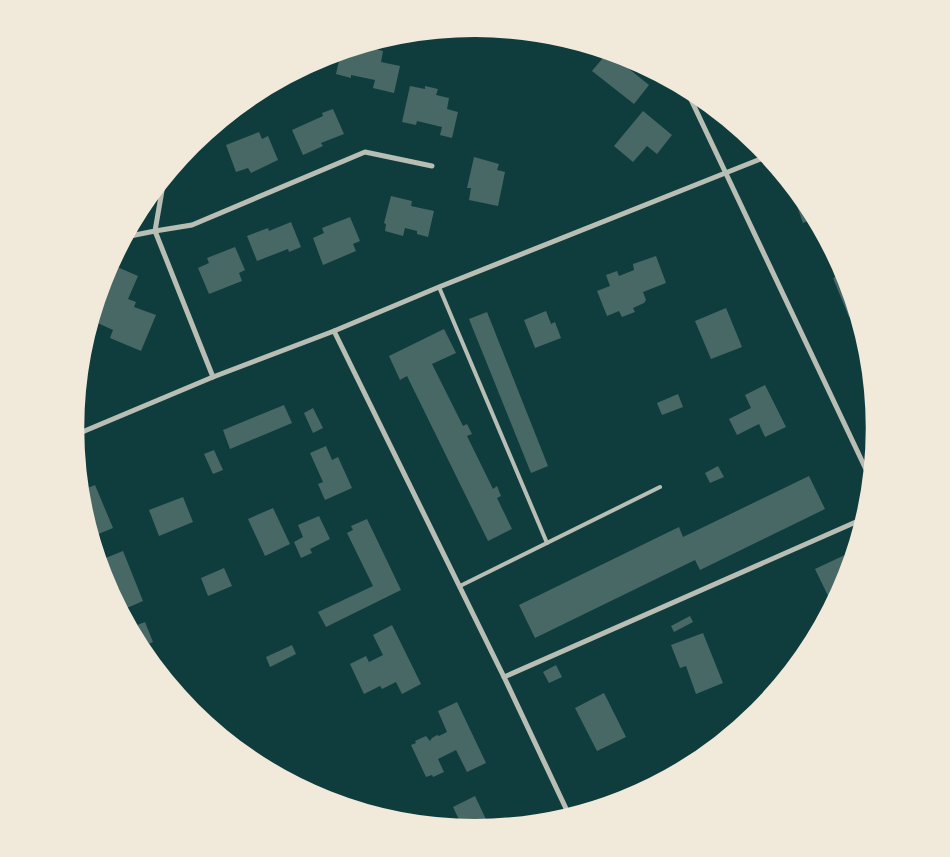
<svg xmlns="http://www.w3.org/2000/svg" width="950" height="857" font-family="'Noto Serif',serif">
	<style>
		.building { fill: #486865 }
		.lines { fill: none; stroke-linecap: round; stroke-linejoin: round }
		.service { stroke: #b8beb3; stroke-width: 4 }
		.minor { stroke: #b8beb3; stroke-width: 5 }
		.rim { fill: none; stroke: #f1e9da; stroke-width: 2.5 }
	</style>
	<rect width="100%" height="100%" fill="#0f3d3e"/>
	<g class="building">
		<path d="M371 43 370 48 383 51 381 62 400 66 394 93 373 88 375 80 351 75V78L336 74 341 52Z"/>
		<path d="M608 52 649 85 634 104 592 71Z"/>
		<path d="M410 86 425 89V86L438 89 436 95 449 98 447 109 458 112 452 138 440 135 442 127 417 121 416 125 402 122Z"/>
		<path d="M333 109 344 134 321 143 323 146 303 155 292 130 323 116 322 113Z"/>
		<path d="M643 111 672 135 657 154 647 146 633 162 614 146Z"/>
		<path d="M259 132 262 139 268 136 278 160 251 173 248 168 236 172 226 145Z"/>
		<path d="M474 157 499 164 497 170 505 172 498 206 469 200 471 188H467Z"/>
		<path d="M391 196 412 201 411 206 434 211 428 237 417 234V231L405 228 403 236 385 231 386 224 384 223Z"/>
		<path d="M806 202 809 206 820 228 817 229 813 219 803 223 797 206Z"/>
		<path d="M350 217 360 241 353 244 356 251 323 265 313 238 324 233 322 228Z"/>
		<path d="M291 222 301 247 289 252 288 249 257 261 247 236 268 228 269 231Z"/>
		<path d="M235 247 245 270 239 273 242 281 209 294 198 268 209 263 207 258Z"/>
		<path d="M656 256 666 283 643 292 646 300 644 303 633 308 635 312 622 317 619 311 607 316 597 291 610 286 606 275 617 271 619 276 634 270 633 264Z"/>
		<path d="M115 266 138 276 128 299 136 302 134 307 156 315 141 351 110 338 113 330 91 320 98 296 101 297Z"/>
		<path d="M844 273 857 313 849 317 833 278Z"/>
		<path d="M726 308 742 347 711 359 695 321Z"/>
		<path d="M546 311 551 324 555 322 561 338 535 348 524 320Z"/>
		<path d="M487 312 548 466 531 473 469 319Z"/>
		<path d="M444 329 456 353 432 364 463 426 467 424 472 434 467 436 493 489 497 486 501 496 497 498 512 529 488 541 407 376 400 380 389 356Z"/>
		<path d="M865 339 868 351 869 363 859 342Z"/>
		<path d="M765 385 786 427 765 437 759 424 737 435 729 419 751 408 745 395Z"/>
		<path d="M678 394 683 407 662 415 657 403Z"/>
		<path d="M284 405 292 423 230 449 223 430Z"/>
		<path d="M313 408 323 428 313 433 304 413Z"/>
		<path d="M326 446 332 460 338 457 352 488 325 500 318 484 323 482 310 453Z"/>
		<path d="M214 450 223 470 213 474 204 454Z"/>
		<path d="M718 466 724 477 710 483 705 473Z"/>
		<path d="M809 476 825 509 700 570 695 560 535 638 519 605 679 527 683 537Z"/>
		<path d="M95 485 113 528 91 537 82 506 80 491Z"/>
		<path d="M183 497 193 522 159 536 149 510Z"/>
		<path d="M273 508 290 544 265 556 248 519Z"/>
		<path d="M319 516 330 539 310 549 312 553 301 558 294 542 303 537 298 525Z"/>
		<path d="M367 519 401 590 326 627 318 612 373 586 347 533 353 530 351 526Z"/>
		<path d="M123 551 143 601 120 611 105 583 98 561Z"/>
		<path d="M847 554 851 563 845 582 833 606 815 569Z"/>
		<path d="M224 568 232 586 208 596 201 578Z"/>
		<path d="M690 616 693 622 674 632 671 626Z"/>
		<path d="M145 622 153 642 140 648 129 628Z"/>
		<path d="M392 625 421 684 402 694 396 682 382 689 380 686 364 694 350 664 366 656 369 662 383 655 373 635Z"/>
		<path d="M703 633 723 683 696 694 686 666 680 668 671 645Z"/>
		<path d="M292 645 296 654 270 667 266 657Z"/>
		<path d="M556 665 562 677 549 683 543 672Z"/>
		<path d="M185 693 194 712 192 713 179 696Z"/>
		<path d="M604 693 626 737 597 751 575 708Z"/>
		<path d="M457 702 486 763 467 772 456 750 438 759 444 772 433 777 432 775 426 777 411 745 416 743 415 741 426 736 430 741 432 738 437 735 439 736 447 732 438 711Z"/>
		<path d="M475 796 490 828 475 830 463 828 453 807Z"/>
	</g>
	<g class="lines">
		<g class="service">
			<path d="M439 287 547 543"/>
			<path d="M460 586 660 487"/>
		</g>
		<g class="minor">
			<path d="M686 89 871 480"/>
			<path d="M125 237 155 231 164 179"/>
			<path d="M334 331 504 677 570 817"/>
			<path d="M213 377 155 231 192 225 365 152 432 166"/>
			<path d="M75 435 213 377 334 331 439 287 768 156"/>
			<path d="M504 677 865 518"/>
		</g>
	</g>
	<path d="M0 0H950V857H0ZM83 428a392 392 0 1 1 784 0a392 392 0 1 1-784 0Z" fill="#f1e9da" fill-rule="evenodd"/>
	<path class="rim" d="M83 428a392 392 0 1 1 784 0a392 392 0 1 1-784 0Z"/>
</svg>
